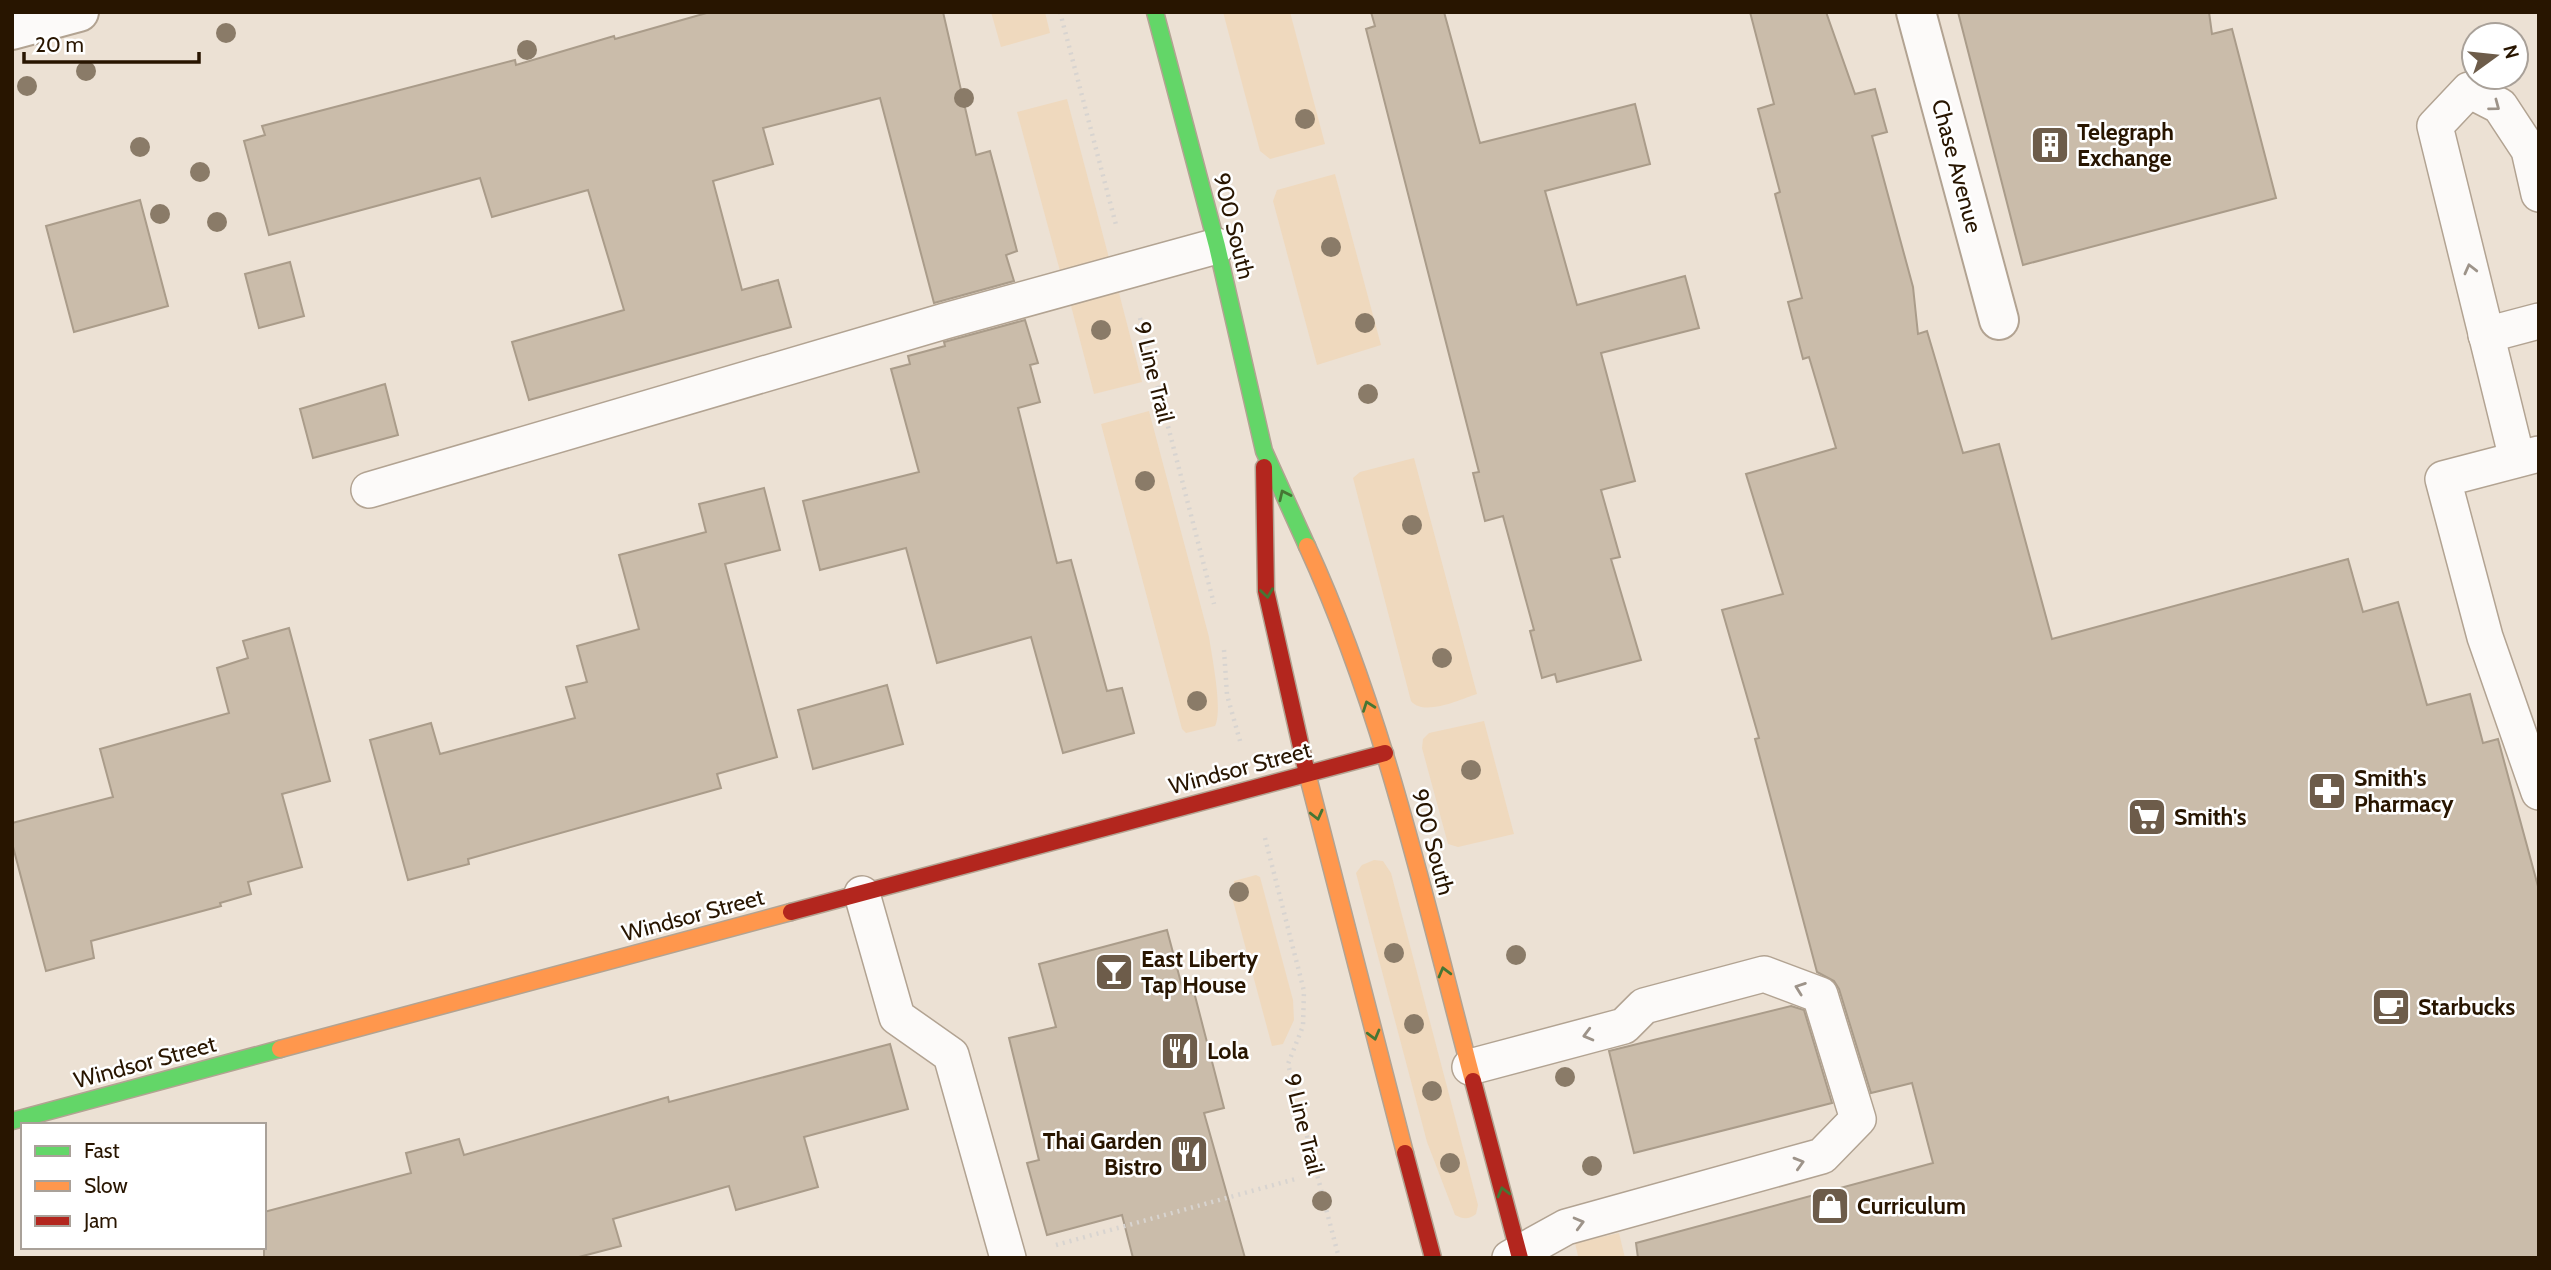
<svg xmlns="http://www.w3.org/2000/svg" width="2551" height="1270" font-family="Cabin,sans-serif">
	<style>
		.grass { fill: #efd9be }
		.building { fill: #cabcaa; stroke: #aa9c8a; stroke-width: 2 }
		.lines { fill: none; stroke-linecap: round; stroke-linejoin: round }
		.lane-casing { stroke: #b2a392; stroke-width: 38 }
		.street-casing { stroke: #b2a392; stroke-width: 42 }
		.fast-casing { stroke: #b2a392; stroke-width: 19 }
		.slow-casing { stroke: #b2a392; stroke-width: 19 }
		.jam-casing { stroke: #b2a392; stroke-width: 19 }
		.path { stroke: #d8d4d0; stroke-width: 4.5; stroke-dasharray: 2 5; stroke-linecap: butt }
		.lane { stroke: #fcfaf9; stroke-width: 35 }
		.street { stroke: #fcfaf9; stroke-width: 38 }
		.fast { stroke: #63d668; stroke-width: 16 }
		.slow { stroke: #ff974d; stroke-width: 16 }
		.jam { stroke: #b3261e; stroke-width: 16 }
		.tree { fill: #8a7b68 }
		.oneway { stroke: #9d9389 }
		.oneway2 { stroke: #467634 }
		.labels { text-anchor: middle; stroke-width: 5; stroke-linejoin: round; paint-order: stroke }
		.poi-label { font-size: 23px; font-weight: bold; fill: #281500; stroke: #fff; text-anchor: start }
		.street-label { font-size: 23px; fill: #281500; stroke: #fff }
	</style>
	<rect width="100%" height="100%" fill="#ece1d4"/>
	<g class="grass">
		<path d="M991 12H1045L1050 33 1001 47Z"/>
		<path d="M1223 12H1290L1325 144 1270 159 1260 151Z"/>
		<path d="M1067 99 1109 258 1060 271 1017 112Z"/>
		<path d="M1335 174 1381 345 1317 365 1273 201 1277 190Z"/>
		<path d="M1118 289 1142 382 1094 394 1070 302Z"/>
		<path d="M1149 411 1209 637C1212 657 1223 710 1215 726L1186 733 1182 729 1101 424Z"/>
		<path d="M1414 458 1477 694C1461 699 1424 717 1411 701L1353 478 1360 472Z"/>
		<path d="M1484 721 1514 834 1458 847 1448 844 1422 748 1423 739 1429 733Z"/>
		<path d="M1374 860 1383 861 1391 873 1478 1205 1476 1214C1468 1220 1463 1219 1455 1215L1427 1142 1356 873 1362 865Z"/>
		<path d="M1256 875 1260 877 1293 1000 1294 1020 1283 1044 1272 1046 1233 901 1234 881Z"/>
		<path d="M1619 1233 1625 1258 1578 1256 1575 1243Z"/>
	</g>
	<g class="building">
		<path d="M710 12H943L976 155 990 151 1017 251 1006 255 1014 281 934 303 880 98 763 128 773 164 713 181 742 290 778 280 791 327 529 400 512 342 624 310 588 190 492 217 480 178 269 235 244 141 265 135 262 126 515 60 516 65 614 36 615 39Z"/>
		<path d="M1371 12H1444L1480 143 1635 104 1650 164 1545 191 1577 305 1685 276 1699 328 1601 353 1635 481 1601 490 1620 557 1611 559 1641 660 1557 682 1555 674 1542 678 1530 631 1534 630 1503 516 1485 521 1473 473 1479 472 1366 29 1375 26Z"/>
		<path d="M1750 12H1826L1855 94 1875 89 1887 132 1872 136 1913 287 1918 334 1927 331 1963 453 1999 444 2052 639 2348 559 2363 612 2398 602 2427 705 2470 694 2483 743 2498 739 2539 890V1258H1638L1636 1243 1933 1163 1912 1083 1871 1093 1839 989 1834 981 1817 972 1755 739 1759 738 1722 610 1783 594 1746 474 1836 448 1809 357 1803 359 1788 302 1802 298 1775 194 1780 192 1758 109 1774 104Z"/>
		<path d="M1958 12H2209L2212 34 2232 29 2276 198 2023 265Z"/>
		<path d="M140 200 168 306 74 332 46 226Z"/>
		<path d="M290 262 304 316 259 328 245 274Z"/>
		<path d="M1025 320 1038 363 1030 365 1040 402 1018 408 1057 563 1071 560 1107 691 1122 688 1134 733 1063 753 1031 637 937 663 906 548 820 570 803 501 919 472 891 369 910 364 908 356 945 346 944 342Z"/>
		<path d="M385 384 398 435 313 458 300 409Z"/>
		<path d="M764 488 780 550 725 564 777 757 717 774 721 788 468 859 469 864 408 880 370 740 431 723 440 754 575 718 566 687 587 682 577 646 639 629 619 555 706 532 699 504Z"/>
		<path d="M289 628 330 781 282 794 302 867 248 882 251 894 220 903 221 906 91 941 94 958 46 971 12 843V823L113 797 100 749 229 713 217 668 248 658 243 641Z"/>
		<path d="M887 685 903 744 813 769 798 710Z"/>
		<path d="M1167 930 1184 994 1194 992 1224 1108 1204 1113 1245 1258H1133L1122 1215 1047 1235 1027 1163 1039 1160 1009 1038 1056 1027 1039 964Z"/>
		<path d="M1791 1006 1804 1010 1832 1103 1634 1153 1609 1051Z"/>
		<path d="M890 1044 908 1109 804 1137 818 1187 736 1210 729 1186 613 1219 621 1246 575 1258H264V1212L411 1173 406 1153 459 1139 464 1155 668 1097 669 1102Z"/>
	</g>
	<g class="lines">
		<g class="lane-casing">
			<g id="lane">
				<path d="M2486 335 2539 321"/>
				<path d="M2539 454 2443 479 2485 637 2539 792"/>
				<path d="M2517 459 2435 126 2469 90 2500 106 2529 150 2539 194"/>
				<path d="M369 490 945 321 1217 246"/>
				<path d="M862 894 897 1017 951 1055 1008 1258"/>
				<path d="M1470 1067 1624 1026 1644 1006 1764 974 1820 995 1858 1119 1822 1156 1566 1227 1510 1258"/>
			</g>
		</g>
		<g class="street-casing">
			<g id="street">
				<path d="M1916 12 1999 320"/>
				<path d="M12 30 79 12"/>
			</g>
		</g>
		<g class="fast-casing">
			<g id="fast">
				<path d="M1155 12 1217 246 1264 451 1307 546"/>
				<path d="M12 1121 280 1049"/>
			</g>
		</g>
		<g class="slow-casing">
			<g id="slow">
				<path d="M1307 546C1385 716 1425 901 1473 1081"/>
				<path d="M1306 769 1405 1153"/>
				<path d="M280 1049 791 912"/>
			</g>
		</g>
		<g class="jam-casing">
			<g id="jam">
				<path d="M1264 467 1266 591 1306 769"/>
				<path d="M791 912 1385 753"/>
				<path d="M1473 1081 1520 1258"/>
				<path d="M1405 1153 1433 1258"/>
			</g>
		</g>
		<g class="path">
			<path d="M1060 12 1116 225"/>
			<path d="M1140 318 1214 604"/>
			<path d="M1224 650 1227 695 1240 741"/>
			<path d="M1265 838 1304 991 1303 1026 1288 1064 1339 1258"/>
			<path d="M1056 1245 1299 1178"/>
		</g>
		<use href="#lane" class="lane"/>
		<use href="#street" class="street"/>
		<use href="#fast" class="fast"/>
		<use href="#slow" class="slow"/>
		<use href="#jam" class="jam"/>
	</g>
	<g class="tree">
		<circle cx="226" cy="33" r="10"/>
		<circle cx="527" cy="50" r="10"/>
		<circle cx="86" cy="71" r="10"/>
		<circle cx="27" cy="86" r="10"/>
		<circle cx="964" cy="98" r="10"/>
		<circle cx="1305" cy="119" r="10"/>
		<circle cx="140" cy="147" r="10"/>
		<circle cx="200" cy="172" r="10"/>
		<circle cx="160" cy="214" r="10"/>
		<circle cx="217" cy="222" r="10"/>
		<circle cx="1331" cy="247" r="10"/>
		<circle cx="1365" cy="323" r="10"/>
		<circle cx="1101" cy="330" r="10"/>
		<circle cx="1368" cy="394" r="10"/>
		<circle cx="1145" cy="481" r="10"/>
		<circle cx="1412" cy="525" r="10"/>
		<circle cx="1442" cy="658" r="10"/>
		<circle cx="1197" cy="701" r="10"/>
		<circle cx="1471" cy="770" r="10"/>
		<circle cx="1239" cy="892" r="10"/>
		<circle cx="1394" cy="953" r="10"/>
		<circle cx="1516" cy="955" r="10"/>
		<circle cx="1414" cy="1024" r="10"/>
		<circle cx="1565" cy="1077" r="10"/>
		<circle cx="1432" cy="1091" r="10"/>
		<circle cx="1450" cy="1163" r="10"/>
		<circle cx="1592" cy="1166" r="10"/>
		<circle cx="1322" cy="1201" r="10"/>
	</g>
	<defs><path id="oneway-chevron" d="M-2-3.5L2.5 0L-2 3.5" fill="none" stroke-width="1.6" stroke-linecap="round" stroke-linejoin="round" transform="scale(1.75)"/></defs>
	<g class="oneway">
		<use href="#oneway-chevron" transform="translate(2495 106) rotate(37)"/>
		<use href="#oneway-chevron" transform="translate(2470 269) rotate(-104)"/>
		<use href="#oneway-chevron" transform="translate(1800 988) rotate(-160)"/>
		<use href="#oneway-chevron" transform="translate(1588 1035) rotate(165)"/>
		<use href="#oneway-chevron" transform="translate(1799 1163) rotate(-16)"/>
		<use href="#oneway-chevron" transform="translate(1579 1223) rotate(-15)"/>
	</g>
	<g class="oneway2">
		<use href="#oneway-chevron" transform="translate(1284 495) rotate(-115)"/>
		<use href="#oneway-chevron" transform="translate(1267 593) rotate(82)"/>
		<use href="#oneway-chevron" transform="translate(1368 706) rotate(-110)"/>
		<use href="#oneway-chevron" transform="translate(1317 815) rotate(76)"/>
		<use href="#oneway-chevron" transform="translate(1444 972) rotate(-105)"/>
		<use href="#oneway-chevron" transform="translate(1374 1035) rotate(75)"/>
		<use href="#oneway-chevron" transform="translate(1503 1192) rotate(-105)"/>
	</g>
	<defs>
		<g id="building-square" transform="scale(2.0125)"><rect x="-9" y="-9" width="18" height="18" rx="4" fill="#6d5c4a" stroke="#fff"/><path d="M-4-6H4V6H1V3H-1V6H-4ZM-2.5-4.3h1.7v1.8h-1.7ZM.8-4.3h1.7v1.8H.8ZM-2.5-1h1.7V.8h-1.7ZM.8-1h1.7V.8H.8Z" fill="#fff"/></g>
		<g id="pharmacy-square" transform="scale(2.0125)"><rect x="-9" y="-9" width="18" height="18" rx="4" fill="#6d5c4a" stroke="#fff"/><path d="M-2-6h4v4h4v4h-4v4h-4v-4h-4v-4h4Z" fill="#fff"/></g>
		<g id="supermarket-square" transform="scale(2.0125)"><rect x="-9" y="-9" width="18" height="18" rx="4" fill="#6d5c4a" stroke="#fff"/><path d="M-6-5.5h2.5l.6 2H6L4.5 2H-2.5L-4.4-4H-6ZM-1.5 3.2a1.3 1.3 0 1 0 .1 0ZM3 3.2a1.3 1.3 0 1 0 .1 0Z" fill="#fff"/></g>
		<g id="bar-square" transform="scale(2.0125)"><rect x="-9" y="-9" width="18" height="18" rx="4" fill="#6d5c4a" stroke="#fff"/><path d="M-6-5H6L.8 .8V4.5H3.5V6h-7V4.5H-.8V.8Z" fill="#fff"/></g>
		<g id="cafe-square" transform="scale(2.0125)"><rect x="-9" y="-9" width="18" height="18" rx="4" fill="#6d5c4a" stroke="#fff"/><path d="M-5.5-4.5H6V0H3Q3 3.5 0 3.5H-2.5Q-5.5 3.5-5.5 0ZM3-3.2v2h1.7v-2ZM-6 4.5H4V6H-6Z" fill="#fff"/></g>
		<g id="restaurant-square" transform="scale(2.0125)"><rect x="-9" y="-9" width="18" height="18" rx="4" fill="#6d5c4a" stroke="#fff"/><path d="M-5-6h1v4h1v-4h1v4h1v-4h1v5L-1.5 .5V6h-2V.5L-5-1ZM5-6V6H3V1.5H1.5Q1.5-4 5-6Z" fill="#fff"/></g>
		<g id="shop-square" transform="scale(2.0125)"><rect x="-9" y="-9" width="18" height="18" rx="4" fill="#6d5c4a" stroke="#fff"/><path d="M-5-2.5h2.3a2.7 3.5 0 0 1 5.4 0H5L5.5 6h-11ZM-1.5-2.5h3a1.5 2.3 0 0 0-3 0Z" fill="#fff"/></g>
	</defs>
	<g fill-rule="evenodd">
		<use href="#building-square" x="2050" y="145"/>
		<use href="#pharmacy-square" x="2327" y="791"/>
		<use href="#supermarket-square" x="2147" y="817"/>
		<use href="#bar-square" x="1114" y="972"/>
		<use href="#cafe-square" x="2391" y="1007"/>
		<use href="#restaurant-square" x="1180" y="1051"/>
		<use href="#restaurant-square" x="1189" y="1154"/>
		<use href="#shop-square" x="1830" y="1206"/>
	</g>
	<g class="labels">
		<g class="poi-label">
			<text x="2077" y="140">Telegraph<tspan x="2077" dy="26">Exchange</tspan></text>
			<text x="2354" y="786">Smith's<tspan x="2354" dy="26">Pharmacy</tspan></text>
			<text x="2174" y="825">Smith's</text>
			<text x="1141" y="967">East Liberty<tspan x="1141" dy="26">Tap House</tspan></text>
			<text x="2418" y="1015">Starbucks</text>
			<text x="1207" y="1059">Lola</text>
			<text x="1162" y="1149" text-anchor="end">Thai Garden<tspan x="1162" dy="26">Bistro</tspan></text>
			<text x="1857" y="1214">Curriculum</text>
		</g>
		<g class="street-label">
			<text transform="translate(1957 166) rotate(75)" y="8">Chase Avenue</text>
			<text transform="translate(1234 226) rotate(76)" y="8">900 South</text>
			<text transform="translate(1154 372) rotate(76)" y="8">9 Line Trail</text>
			<text transform="translate(1240 768) rotate(-15)" y="8">Windsor Street</text>
			<text transform="translate(1433 842) rotate(75)" y="8">900 South</text>
			<text transform="translate(693 915) rotate(-15)" y="8">Windsor Street</text>
			<text transform="translate(145 1062) rotate(-15)" y="8">Windsor Street</text>
			<text transform="translate(1304 1124) rotate(76)" y="8">9 Line Trail</text>
		</g>
	</g>
	<rect width="2551" height="1270" fill="none" stroke="#281500" stroke-width="28"/>
	<rect x="21" y="1123" width="245" height="126" fill="#ffffff" stroke="#a9a199" stroke-width="2"/>
	<rect x="35" y="1146" width="35" height="10" fill="#63d668" stroke="#a9a199" stroke-width="2"/>
	<text x="84" y="1158" font-size="21" fill="#281500">Fast</text>
	<rect x="35" y="1181" width="35" height="10" fill="#ff974d" stroke="#a9a199" stroke-width="2"/>
	<text x="84" y="1193" font-size="21" fill="#281500">Slow</text>
	<rect x="35" y="1216" width="35" height="10" fill="#b3261e" stroke="#a9a199" stroke-width="2"/>
	<text x="84" y="1228" font-size="21" fill="#281500">Jam</text>
	<g transform="translate(2495 56) rotate(75)"><circle r="33" fill="#ffffff" stroke="#a9a199" stroke-width="2"/>
	<path d="M0-5L12 26L0 18L-12 26Z" fill="#6d5c4a"/>
	<text y="-10" font-size="19" font-weight="bold" text-anchor="middle" fill="#281500">N</text>
	</g>
	<path d="M24 52v10h175v-10" fill="none" stroke="#281500" stroke-width="3.5"/>
	<text x="35" y="52" font-size="21" fill="#281500" stroke="#ffffff" stroke-width="5" paint-order="stroke">20 m</text>
</svg>
